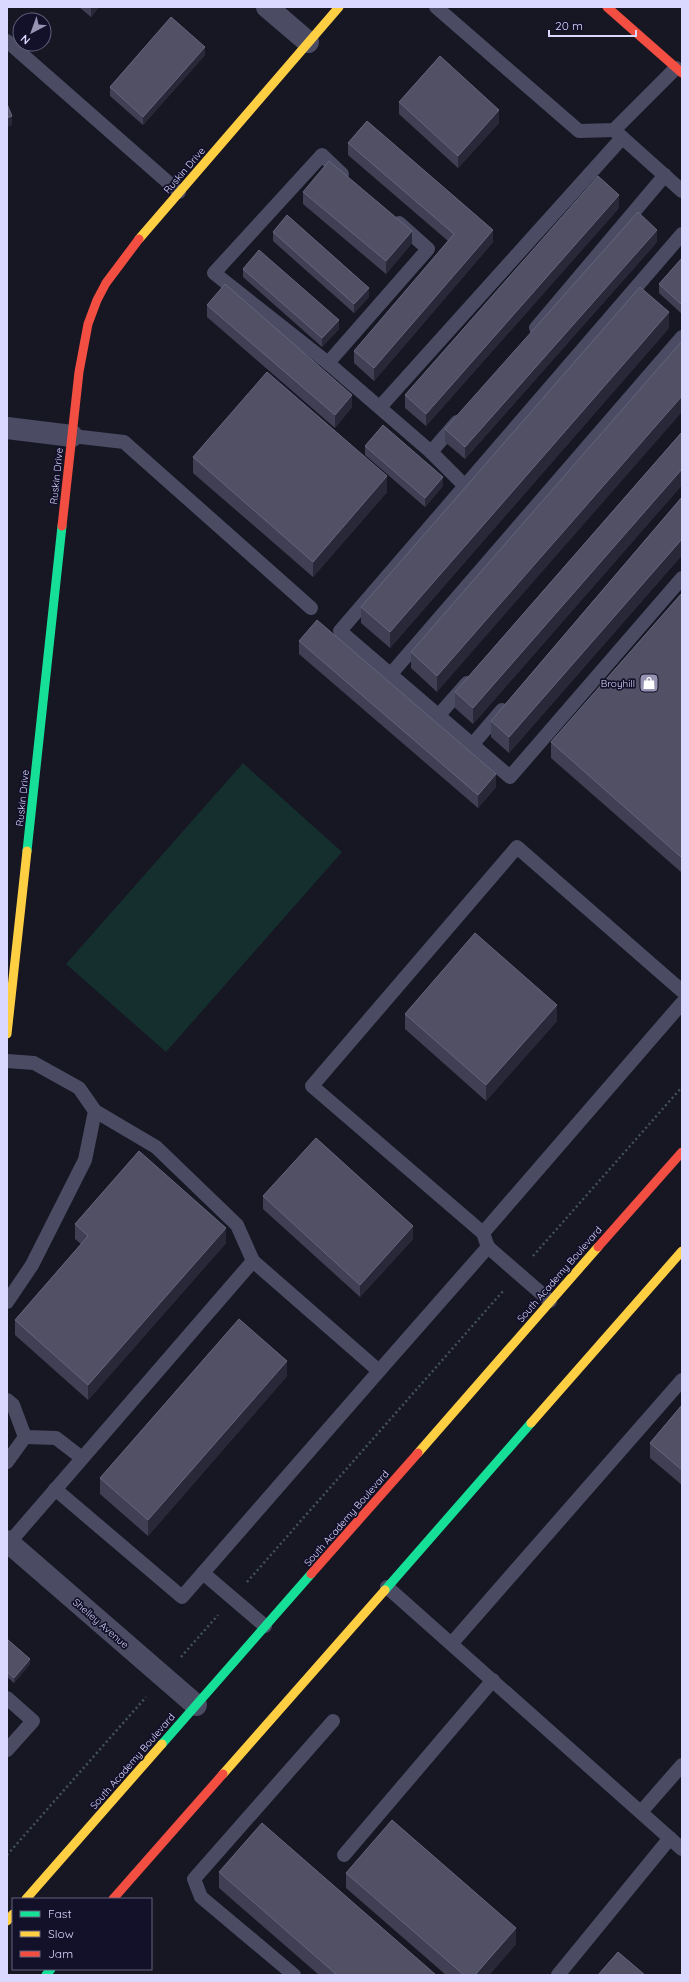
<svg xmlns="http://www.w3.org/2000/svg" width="689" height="1982" font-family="Quicksand,sans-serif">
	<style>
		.green { fill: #142f2e }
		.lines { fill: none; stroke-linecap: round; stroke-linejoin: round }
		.path { stroke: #44525f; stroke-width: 2.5; stroke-dasharray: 2 3; stroke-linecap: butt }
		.lane { stroke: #4b4c64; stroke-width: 14 }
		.street { stroke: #4b4c64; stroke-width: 22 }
		.fast { stroke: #16e098; stroke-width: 9 }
		.slow { stroke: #ffcf43; stroke-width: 9 }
		.jam { stroke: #f24e42; stroke-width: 9 }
		.wall { fill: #413f53 }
		.shaded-wall { fill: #292838 }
		.building { fill: #515065; stroke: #66657e }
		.labels { text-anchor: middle; stroke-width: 3.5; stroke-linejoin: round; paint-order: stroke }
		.street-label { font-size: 10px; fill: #dad8ff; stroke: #131029 }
		.poi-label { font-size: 10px; fill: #dad8ff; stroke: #131029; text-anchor: end }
	</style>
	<rect width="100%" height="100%" fill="#171623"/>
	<path class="green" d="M243 763 342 852 166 1052 66 964Z"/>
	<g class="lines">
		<g class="path">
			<path d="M533 1256 682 1087"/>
			<path d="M247 1582 504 1290"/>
			<path d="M181 1657 218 1615"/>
			<path d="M7 1855 146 1697"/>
		</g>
		<g class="lane">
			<path d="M436 7 579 131 614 130 676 68"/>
			<path d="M7 41 179 192"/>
			<path d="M615 131 682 191"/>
			<path d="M399 223 428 249 328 363 431 452 457 422"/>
			<path d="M682 234 340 631 510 777 682 578"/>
			<path d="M536 328 665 175"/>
			<path d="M328 363 214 273 322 155 342 174"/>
			<path d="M380 407 622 138"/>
			<path d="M72 436 124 442 311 608"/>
			<path d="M431 452 465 486"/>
			<path d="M390 675 682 337"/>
			<path d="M438 716 467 683"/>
			<path d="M472 745 502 710"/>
			<path d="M7 1061 34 1063 79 1088 95 1111 85 1160 32 1265 7 1302"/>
			<path d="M95 1111 156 1147 237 1225 253 1261"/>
			<path d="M483 1233 682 1003"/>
			<path d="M488 1247 550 1301"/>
			<path d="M379 1371 488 1247 483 1233 312 1086 517 847 682 991"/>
			<path d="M7 1400 13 1405 25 1437 7 1462"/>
			<path d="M25 1437 56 1438 82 1458"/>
			<path d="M9 1543 253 1261 379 1371 182 1597 55 1489"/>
			<path d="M203 1573 265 1626"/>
			<path d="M387 1587 682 1849"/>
			<path d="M452 1643 682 1380"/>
			<path d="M7 1698 33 1721 7 1750"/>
			<path d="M641 1812 682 1765"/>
			<path d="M344 1855 493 1680"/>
			<path d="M294 1975 201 1897 194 1879 333 1721"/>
			<path d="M558 1975 670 1838"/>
		</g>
		<g class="street">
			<path d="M267 7 308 42"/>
			<path d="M7 428 72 436"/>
			<path d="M7 1541 196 1705"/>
		</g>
		<g class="fast">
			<path d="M27 851 62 526"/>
			<path d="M385 1590 531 1423"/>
			<path d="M162 1744 311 1574"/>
			<path d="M46 1975 51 1969"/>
		</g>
		<g class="slow">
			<path d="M139 239 339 7"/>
			<path d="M7 1034 27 851"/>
			<path d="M531 1423 682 1251"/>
			<path d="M418 1453 598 1247"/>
			<path d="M223 1774 385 1590"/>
			<path d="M26 1899 162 1744"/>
			<path d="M7 1921 13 1914"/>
		</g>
		<g class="jam">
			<path d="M607 7 682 73"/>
			<path d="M62 526 79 372 88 324 97 300 106 283 139 239"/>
			<path d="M598 1247 682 1152"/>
			<path d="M311 1574 418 1453"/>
			<path d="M113 1899 223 1774"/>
		</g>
	</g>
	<g class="wall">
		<path d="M79 7H99L91 17Z"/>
		<path d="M205 55 143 125 110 96V87Z"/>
		<path d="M399 102 499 123 458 168 399 114Z"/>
		<path d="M348 143 493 242 374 381 354 363V351L448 241 348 155Z"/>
		<path d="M303 192 412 243 386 274 303 204Z"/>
		<path d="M619 208 426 426 405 408V395Z"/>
		<path d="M273 232 369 297 354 313 273 241Z"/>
		<path d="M657 242 465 459 445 442V429Z"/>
		<path d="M682 258V314L659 293V284Z"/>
		<path d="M243 269 339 329 322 347 243 277Z"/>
		<path d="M207 305 352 407 335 428 207 317Z"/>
		<path d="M669 328 390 648 361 623V607Z"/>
		<path d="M682 341 437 692 411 668V652Z"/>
		<path d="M682 432V485L473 724 455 708V692Z"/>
		<path d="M365 446 443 486 425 507 365 455Z"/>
		<path d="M193 457 387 492 313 577 193 473Z"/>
		<path d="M682 497V555L509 753 491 737V721Z"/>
		<path d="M682 593 681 872 551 758V742Z"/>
		<path d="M299 641 496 787 478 808 299 654Z"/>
		<path d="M405 1014 557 1021 486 1101 405 1029Z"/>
		<path d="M263 1196 413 1239 360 1297 263 1209Z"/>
		<path d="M75 1224 226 1243 88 1400 15 1335V1320L81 1244 75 1239Z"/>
		<path d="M287 1376 148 1536 100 1494V1478Z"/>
		<path d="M682 1405V1485L650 1458V1443Z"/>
		<path d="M7 1639 30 1664 14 1683 7 1677Z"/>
		<path d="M219 1872 436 1975H319L219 1888Z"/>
		<path d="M346 1873 516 1944 489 1975H446L346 1888Z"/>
	</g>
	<g class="shaded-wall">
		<path d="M92 7H99L91 17V8Z"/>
		<path d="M205 47V55L143 125V117Z"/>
		<path d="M499 110V123L458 168V156Z"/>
		<path d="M12 116V125L7 127V118Z"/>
		<path d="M619 195V208L426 426V414Z"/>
		<path d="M493 230V242L374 381V368Z"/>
		<path d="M657 230V242L465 459V447Z"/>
		<path d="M412 231V243L386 274V261Z"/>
		<path d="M369 288V297L354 313V304Z"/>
		<path d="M669 312V328L390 648V632Z"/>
		<path d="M339 320V329L322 347V338Z"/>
		<path d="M352 395V407L335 428V415Z"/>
		<path d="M682 396V412L437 692V676Z"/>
		<path d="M682 469V485L473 724V708Z"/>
		<path d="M387 476V492L313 577V562Z"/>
		<path d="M443 477V486L425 507V498Z"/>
		<path d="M682 539V555L509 753V737Z"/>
		<path d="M496 774V787L478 808V795Z"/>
		<path d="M682 855V871L681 872V857Z"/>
		<path d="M557 1005V1021L486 1101V1085Z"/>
		<path d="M413 1226V1239L360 1297V1285Z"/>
		<path d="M226 1228V1243L88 1400V1385Z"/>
		<path d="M287 1361V1376L148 1536V1520Z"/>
		<path d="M30 1659V1664L14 1683V1678Z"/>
		<path d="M516 1928V1944L489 1975H475Z"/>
	</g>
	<g class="building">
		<path d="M171 17 205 47 143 117 110 87Z"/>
		<path d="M440 56 499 110 458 156 399 102Z"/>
		<path d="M7 104 12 116 7 118Z"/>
		<path d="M367 121 493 230 374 368 354 351 454 234 348 143Z"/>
		<path d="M329 161 412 231 386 261 303 192Z"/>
		<path d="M598 176 619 195 426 414 405 395Z"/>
		<path d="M638 212 657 230 465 447 445 429Z"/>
		<path d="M287 215 369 288 354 304 273 232Z"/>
		<path d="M259 250 339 320 322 338 243 269Z"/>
		<path d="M682 258V305L659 284Z"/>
		<path d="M225 284 352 395 335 415 207 305Z"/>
		<path d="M640 287 669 312 390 632 361 607Z"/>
		<path d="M682 341V396L437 676 411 652Z"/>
		<path d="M267 372 387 476 313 562 193 457Z"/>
		<path d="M383 425 443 477 425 498 365 446Z"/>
		<path d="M682 432V469L473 708 455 692Z"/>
		<path d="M682 497V539L509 737 491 721Z"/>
		<path d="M682 593V855L681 857 551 742Z"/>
		<path d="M317 620 496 774 478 795 299 641Z"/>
		<path d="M475 933 557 1005 486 1085 405 1014Z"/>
		<path d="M316 1138 413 1226 360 1285 263 1196Z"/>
		<path d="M139 1151 226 1228 88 1385 15 1320 88 1236 75 1224Z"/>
		<path d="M239 1319 287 1361 148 1520 100 1478Z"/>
		<path d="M682 1405V1470L650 1443Z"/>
		<path d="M7 1639 30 1659 14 1678 7 1672Z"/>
		<path d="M392 1820 516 1928 475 1975H464L346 1873Z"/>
		<path d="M262 1823 436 1975H337L219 1872Z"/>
		<path d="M618 1952 645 1975H598Z"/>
	</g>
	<defs>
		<g id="shop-square" transform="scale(1)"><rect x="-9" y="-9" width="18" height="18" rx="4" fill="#9694b2" stroke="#131029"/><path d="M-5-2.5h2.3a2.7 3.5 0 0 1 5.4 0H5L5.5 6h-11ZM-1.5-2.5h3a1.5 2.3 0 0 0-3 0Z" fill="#fff"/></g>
	</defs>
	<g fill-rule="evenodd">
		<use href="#shop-square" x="649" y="683"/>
	</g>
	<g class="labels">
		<g class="street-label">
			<text transform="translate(184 170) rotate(-49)" y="4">Ruskin Drive</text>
			<text transform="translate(56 476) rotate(-84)" y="4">Ruskin Drive</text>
			<text transform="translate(22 798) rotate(-84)" y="4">Ruskin Drive</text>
			<text transform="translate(559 1274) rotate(-49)" y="4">South Academy Boulevard</text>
			<text transform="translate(346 1518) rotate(-49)" y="4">South Academy Boulevard</text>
			<text transform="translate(101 1623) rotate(41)" y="4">Shelley Avenue</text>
			<text transform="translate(132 1761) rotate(-49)" y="4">South Academy Boulevard</text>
		</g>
		<g class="poi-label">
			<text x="635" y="687">Broyhill</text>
		</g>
	</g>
	<rect width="689" height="1982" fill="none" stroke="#dad8ff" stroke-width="16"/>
	<rect x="12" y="1898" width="140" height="72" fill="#131029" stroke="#63607f"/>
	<rect x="20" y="1911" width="20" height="6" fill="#16e098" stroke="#63607f"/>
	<text x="48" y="1918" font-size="12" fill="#dad8ff">Fast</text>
	<rect x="20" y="1931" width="20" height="6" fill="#ffcf43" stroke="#63607f"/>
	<text x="48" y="1938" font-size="12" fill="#dad8ff">Slow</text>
	<rect x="20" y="1951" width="20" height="6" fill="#f24e42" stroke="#63607f"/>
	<text x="48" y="1958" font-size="12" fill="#dad8ff">Jam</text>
	<g transform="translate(32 32) rotate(221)"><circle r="19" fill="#131029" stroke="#63607f"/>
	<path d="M0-3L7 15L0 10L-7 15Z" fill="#9694b2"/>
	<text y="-6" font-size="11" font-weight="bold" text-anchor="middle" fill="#dad8ff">N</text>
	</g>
	<path d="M549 30v6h87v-6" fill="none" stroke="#dad8ff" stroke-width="2"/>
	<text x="555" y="30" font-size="12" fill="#dad8ff" stroke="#131029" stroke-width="3" paint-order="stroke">20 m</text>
</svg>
